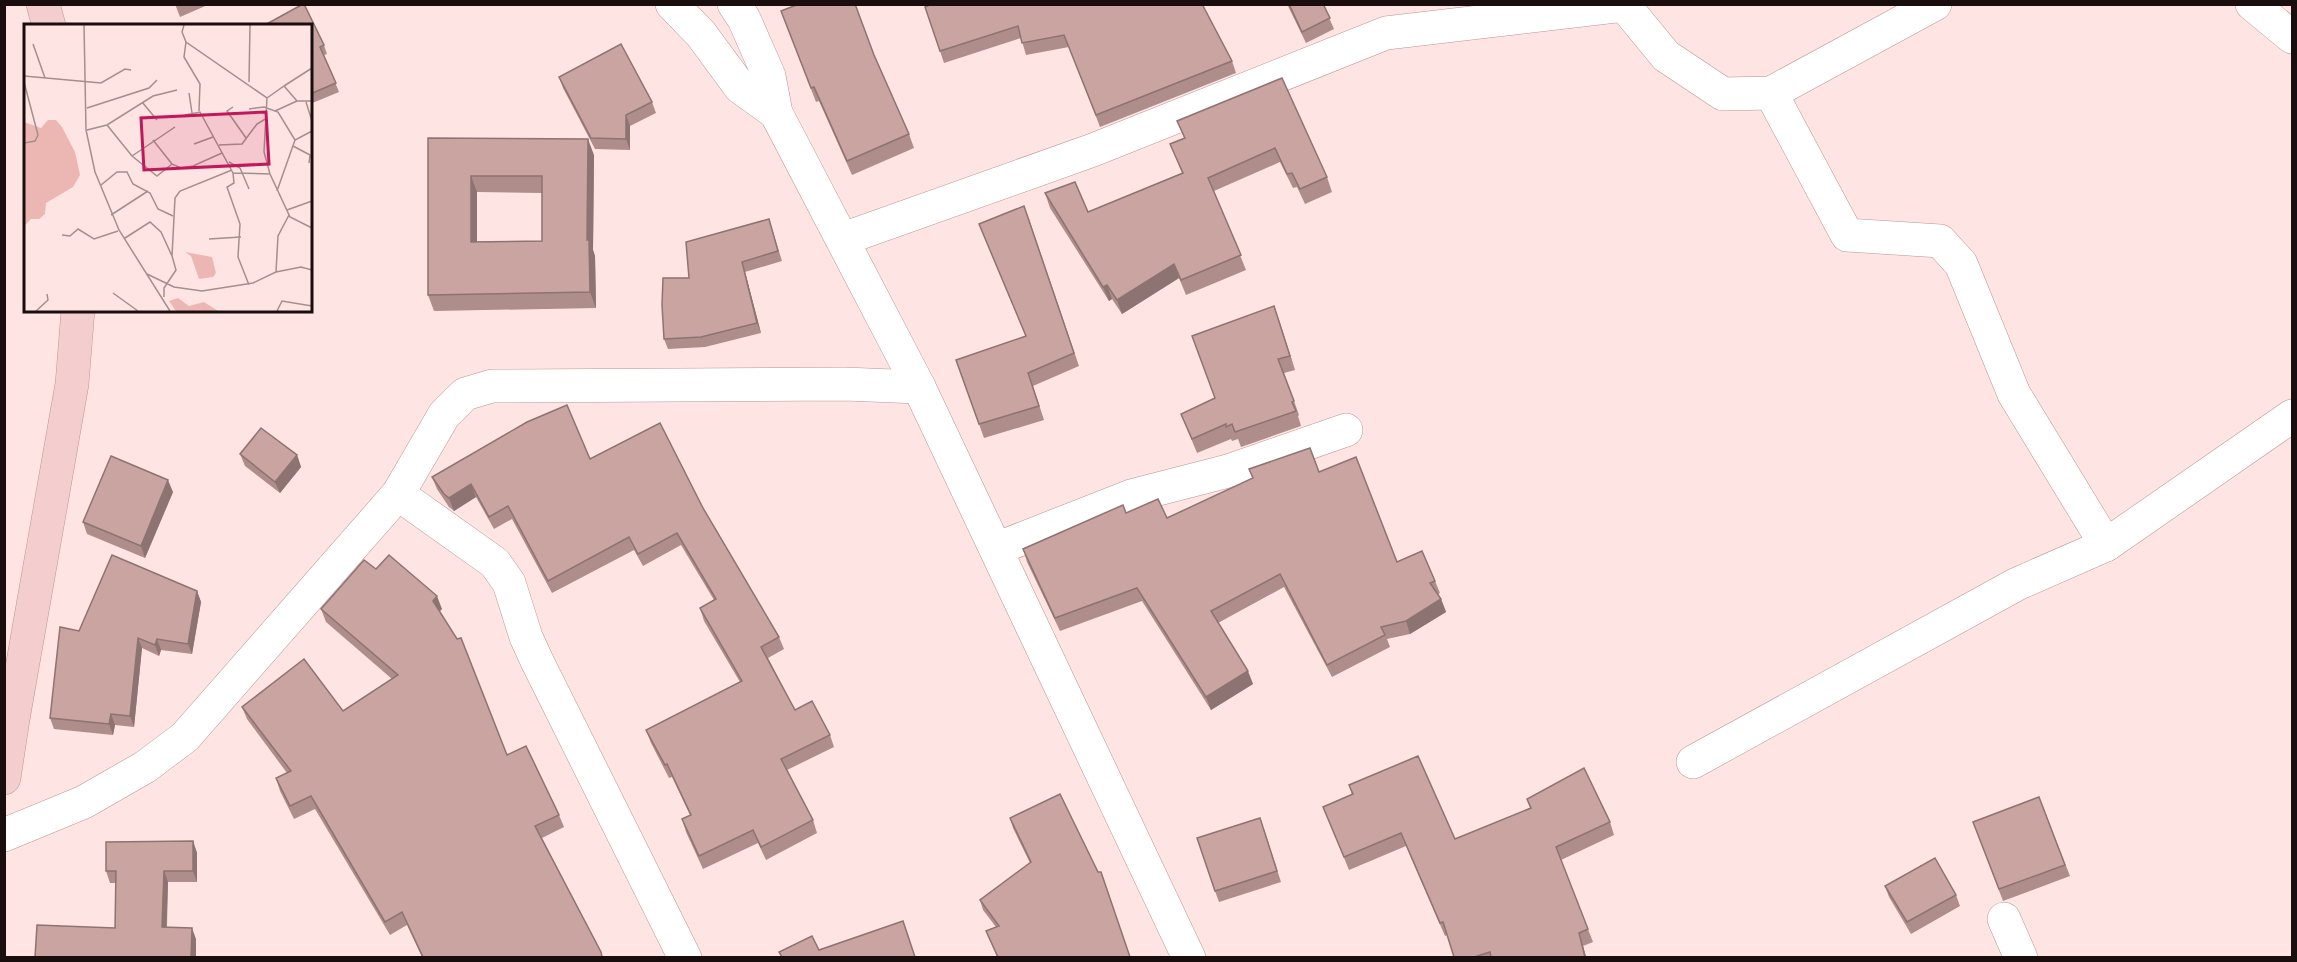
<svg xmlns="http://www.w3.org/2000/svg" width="2297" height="962" font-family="Commissioner,sans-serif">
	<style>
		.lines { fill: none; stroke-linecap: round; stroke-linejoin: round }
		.street-casing { stroke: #bb9593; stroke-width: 34 }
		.secondary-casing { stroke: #bb9593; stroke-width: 34 }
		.street { stroke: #fff; stroke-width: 33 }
		.secondary { stroke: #f4cece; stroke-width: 33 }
		.wall { fill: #ae8d8a; fill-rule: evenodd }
		.shaded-wall { fill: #8d7371 }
		.building { fill: #caa4a1; stroke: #8d7371; stroke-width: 1.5; fill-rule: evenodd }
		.inset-road { fill: none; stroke: #a38f8d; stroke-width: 1.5 }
		.view { fill: #c2185b; fill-opacity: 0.15; stroke: #c2185b; stroke-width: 3 }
		.inset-edge { fill: none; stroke: #1a0d0d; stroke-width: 3 }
	</style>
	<rect width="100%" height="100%" fill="#fee5e3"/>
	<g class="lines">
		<g class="street-casing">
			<g id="street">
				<path d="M672 4 701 34 740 87 776 113"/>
				<path d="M734 4 744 19 769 76 776 113 919 387 1189 958"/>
				<path d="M2252 4 2292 37"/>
				<path d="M1771 93 1847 235 1940 241 1961 264 2014 394 2106 545"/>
				<path d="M843 239 1093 150 1386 33 1624 5 1666 56 1723 94 1771 93 1935 4"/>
				<path d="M398 494 495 563 509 583 526 637 537 661 685 958"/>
				<path d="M996 549 1131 496 1228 471 1346 430"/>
				<path d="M1693 762 2017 584 2106 545 2292 416"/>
				<path d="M4 835 84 802 145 767 185 737 398 494 444 415 465 394 492 386 844 384 919 387"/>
				<path d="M2004 919 2021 958"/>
			</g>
		</g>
		<g class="secondary-casing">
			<g id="secondary">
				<path d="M43 4 49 26"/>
				<path d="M4 778 13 719 72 384 78 310"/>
			</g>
		</g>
		<use href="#street" class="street"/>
		<use href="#secondary" class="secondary"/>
	</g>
	<g class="wall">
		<path d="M175 4H210L180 17Z"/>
		<path d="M932 4 1232 61 1236 73 1100 127 1069 47 1026 55 1021 38 944 63 940 51Z"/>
		<path d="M1287 4H1323L1334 29 1306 43Z"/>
		<path d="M781 11 874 55 909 134 914 148 852 175 819 101 816 102Z"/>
		<path d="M310 26 324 45 327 54 324 55 339 92 310 104Z"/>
		<path d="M559 77 652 102 656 113 630 126V150L595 149 563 88Z"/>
		<path d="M1282 78 1327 177 1332 192 1305 204 1297 187 1293 188 1280 162 1214 191 1246 270 1186 295 1179 278 1122 314 1112 299 1109 301 1050 208 1045 193 1088 212 1182 173 1170 144 1184 138 1177 121Z"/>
		<path d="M428 138 594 155 593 250 595 256 596 308 434 311 428 295ZM477 192 542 193V241L477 242Z"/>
		<path d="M769 219 782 261 745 272 761 333 705 347 668 349 664 339 689 278Z"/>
		<path d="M1029 219 1079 366 1033 386 1044 420 984 438 956 360 1026 337 979 224Z"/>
		<path d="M1274 306 1295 370 1284 373 1299 415 1298 416 1301 426 1241 447 1238 439 1232 441 1231 439 1197 453 1181 414 1215 398Z"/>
		<path d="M240 454 297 455 301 467 280 493 245 466Z"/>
		<path d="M590 459 703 508 779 637 784 649 768 658 795 710 830 735 834 747 787 770 813 820 817 833 766 860 758 843 703 869 686 832 682 819 690 815 672 777 669 778 651 743 646 730 740 682 704 621 700 608 714 600 681 545 643 566 634 550 552 593 512 519 494 529 476 497 454 511 449 507 437 489 432 477Z"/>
		<path d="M1319 472 1397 562 1435 581 1440 593 1438 594 1441 599 1446 612 1410 634 1387 639 1390 647 1332 677 1284 587 1218 623 1253 684 1211 710 1142 601 1060 631 1027 562 1023 549 1126 513 1167 518Z"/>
		<path d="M173 492 145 558 87 534 83 522Z"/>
		<path d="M376 569 442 609 439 611 507 755 559 815 564 827 542 838 603 957H422L407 925 390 935 315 809 294 819 280 791 276 778 287 773 247 719 242 707 343 711 392 679 326 622 321 609Z"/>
		<path d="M197 591 201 602 192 654 161 650 159 656 142 648 134 727 115 725 113 735 54 729 50 718 79 631Z"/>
		<path d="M1349 785 1455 839 1530 808 1527 799 1610 822 1614 835 1561 860 1593 942 1583 946 1586 957H1454L1447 935 1445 936 1406 846 1349 870 1323 807 1352 795Z"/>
		<path d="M2039 797 2070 876 2003 901 1973 822Z"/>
		<path d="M1010 818 1131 957H997L986 931 996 927 983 910 980 900 1030 863 1013 828Z"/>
		<path d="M1264 829 1281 882 1219 902 1215 891Z"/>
		<path d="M193 841 197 853V882H168L167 927 196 939V957H35L115 928 116 883H110L106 871Z"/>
		<path d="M1885 886 1956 895 1960 906 1911 934 1889 897Z"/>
	</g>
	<g class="shaded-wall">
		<path d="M626 115 630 126V150L626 139Z"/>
		<path d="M588 139 594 155 593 250 595 256 596 308 590 292 587 240Z"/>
		<path d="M471 176 477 192V258L471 242Z"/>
		<path d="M742 262 745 272 761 333 757 323Z"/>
		<path d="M1174 264 1179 278 1122 314 1117 300Z"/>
		<path d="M1107 285 1112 299 1109 301 1103 287Z"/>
		<path d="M1274 306 1279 320 1295 370 1290 356Z"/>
		<path d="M297 455 301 467 280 493 275 482Z"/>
		<path d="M168 480 173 492 145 558 141 546Z"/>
		<path d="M471 484 476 497 454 511 449 498Z"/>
		<path d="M197 591 201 602 192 654 188 644Z"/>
		<path d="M437 596 442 609 437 614 433 601Z"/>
		<path d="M1441 599 1446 612 1410 634 1406 621Z"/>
		<path d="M138 638 142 648 134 727 130 716Z"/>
		<path d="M157 639 161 650 159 656 155 645Z"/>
		<path d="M1248 671 1253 684 1211 710 1206 697Z"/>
		<path d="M111 714 115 725 113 735 109 724Z"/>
		<path d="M193 841 197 853V882L193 871Z"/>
		<path d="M164 871 168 882 166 938 162 927Z"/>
		<path d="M192 928 196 939V957H191Z"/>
		<path d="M1579 933 1583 946 1586 957H1585Z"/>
	</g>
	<g class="building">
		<path d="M303 4H304L324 45 320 47 336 83 310 94V26H263Z"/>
		<path d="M799 4H855L874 55 909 134 847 161 814 87 811 88 781 11Z"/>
		<path d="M932 4H1202L1232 61 1096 115 1064 35 1022 43 1018 26 940 51 925 7Z"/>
		<path d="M1289 4H1323L1330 18 1302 32Z"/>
		<path d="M621 44 652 102 626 115V139L591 138 559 77Z"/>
		<path d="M1282 78 1327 177 1300 189 1292 173 1287 174 1275 148 1208 178 1241 255 1181 280 1174 264 1117 300 1107 285 1103 287 1045 193 1075 182 1088 212 1183 173 1170 144 1185 138 1177 121Z"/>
		<path d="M428 138 588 139 587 240H589L590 292 428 295ZM471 176H542V241L471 242Z"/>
		<path d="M1024 206 1074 353 1028 373 1039 406 979 424 956 360 1026 336 979 224Z"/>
		<path d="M769 219 778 251 742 262 757 323 701 337 664 339 662 305 663 278H689L686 242Z"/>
		<path d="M1274 306 1290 356 1278 359 1294 401 1292 402 1296 411 1235 432 1232 424 1226 427V424L1192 439 1181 414 1215 398 1192 336Z"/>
		<path d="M567 405 590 459 660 423 703 508 779 637 761 647 795 710 812 701 830 735 781 759 813 820 761 847 753 830 699 856 682 819 691 815 667 764 665 765 646 730 742 681 700 608 716 599 677 533 638 554 629 537 548 581 508 506 489 517 471 484 449 498 444 494 432 477 527 422Z"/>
		<path d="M261 428 297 455 275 482 240 454Z"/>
		<path d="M1310 448 1319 472 1356 457 1397 562 1422 551 1435 581 1430 583 1441 599 1406 621 1381 627 1385 635 1327 665 1280 574 1211 611 1248 671 1206 697 1137 588 1055 618 1023 549 1123 505 1126 513 1158 499 1167 518 1253 478 1249 469Z"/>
		<path d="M111 456 168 480 141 546 83 522Z"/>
		<path d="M112 555 197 591 188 644 157 639 155 645 138 638 130 716 111 714 109 724 50 718 60 627 79 631Z"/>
		<path d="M389 555 437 596 433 601 457 639 461 638 507 755 526 746 559 815 535 826 601 952 602 957H423L402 912 385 922 311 796 290 806 276 778 291 771 242 707 304 659 343 711 398 675 321 609 364 560 376 569Z"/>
		<path d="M1418 756 1455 839 1531 808 1527 799 1584 768 1610 822 1556 847 1588 929 1579 933 1585 957H1491L1490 952 1474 957H1454L1443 922 1440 923 1401 833 1344 857 1323 807 1353 794 1349 785Z"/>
		<path d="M1060 794 1098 872H1101L1130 957H998L986 931 999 926 980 900 1031 862 1010 818Z"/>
		<path d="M2039 797 2065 865 1999 889 1973 822Z"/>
		<path d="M1260 818 1277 871 1215 891 1197 838Z"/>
		<path d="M193 841V871H164L162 927 192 928 191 957H35L37 925 115 928 116 871H106V842Z"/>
		<path d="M1935 858 1956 895 1907 922 1885 886Z"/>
		<path d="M903 921 915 957H782L779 952 812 936 819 950Z"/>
	</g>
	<g transform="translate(24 24)">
		<rect width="288" height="288" fill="#fee5e3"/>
		<path d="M24 96H32L38 103 51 128 56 151 49 163 22 179 21 190 15 195H7L0 202V98L17 104ZM161 228 188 233 192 249 189 253 175 255 167 232ZM154 274 165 282 180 278 194 287H152L145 277Z" fill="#ecb7b3"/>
		<path class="inset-road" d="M60 1 62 106 71 148 95 206 146 287M160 1 158 8 162 18 243 74 240 128 246 150 266 193 288 204M162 18 160 33 176 60 175 87M9 20 21 54M0 52 77 59 101 45 107 46M0 58 14 111 11 117 0 119M225 58 226 1M260 62 288 44M165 69 168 89M243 74 260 62 273 77H288M118 78 133 96M282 78 288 97M209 83 203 87 222 114M63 84 125 64 133 56M225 85 240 83 254 88 271 116M251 87 273 77M161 91 176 88 209 149 246 150M83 101 108 132 133 152 148 140 157 144 169 142 198 129M63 106 83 101 129 72 153 66M129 116 148 140M170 120 189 113M195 121 218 120 233 100 243 94M269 122 286 131 285 139M108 132 151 103M205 138 216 144 225 165M209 149 210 159 203 163 216 200 214 233 225 261M77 161 93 148H103L109 160 126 169 134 185 149 192M253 167 271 116 288 107M263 186 288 177M87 191 124 167M38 211 46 212 54 205 70 215 94 207M101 214 126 198 137 208 148 232M185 215 217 213M252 248 277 243 288 246M123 250 150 263 178 267 229 259 252 248 254 212 265 191M89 269 114 287M140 273V264L152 246 148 232 151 174 156 167 208 146M12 287 24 276 23 270M253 287 258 277 288 282"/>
		<path class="view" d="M242 88 245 140 120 146 117 94Z"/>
		<rect width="288" height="288" class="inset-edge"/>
	</g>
	<rect width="2297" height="962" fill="none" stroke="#1a0d0d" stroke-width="12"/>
</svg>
